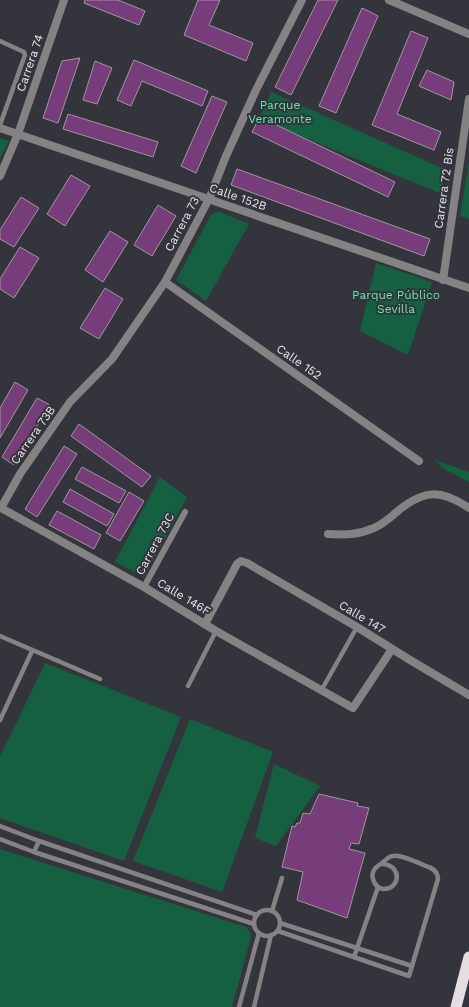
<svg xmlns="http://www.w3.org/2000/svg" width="469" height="1007" font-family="'Work Sans',sans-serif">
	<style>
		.green { fill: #156041 }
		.building { fill: #773c7a; stroke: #9e979e }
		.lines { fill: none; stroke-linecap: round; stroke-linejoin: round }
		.service { stroke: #858284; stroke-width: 4.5 }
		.pedestrian { stroke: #858284; stroke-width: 6 }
		.minor { stroke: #858284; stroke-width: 8 }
		.trunk { stroke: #e4dde2; stroke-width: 11 }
		.labels { text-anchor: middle; stroke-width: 4; stroke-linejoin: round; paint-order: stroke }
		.street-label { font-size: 12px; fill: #e3e4e8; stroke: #34353c }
		.park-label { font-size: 12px; fill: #62e9aa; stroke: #34353c }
	</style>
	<rect width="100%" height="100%" fill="#34353c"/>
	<g class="green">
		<path d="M271 92 444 169 442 194 259 119Z"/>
		<path d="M0 138 9 141 0 158Z"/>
		<path d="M469 161V219L460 216Z"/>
		<path d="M218 211 249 224 206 301 176 280 211 215Z"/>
		<path d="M376 263 432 282 408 355 360 331Z"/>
		<path d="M435 460 469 472V482L442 468Z"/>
		<path d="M160 477 187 497 144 577 115 562Z"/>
		<path d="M45 663 181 717 124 861 0 818V757Z"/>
		<path d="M190 719 273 752 222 892 133 861Z"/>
		<path d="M274 764 320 786 276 846 255 838Z"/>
		<path d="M0 849 246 927 250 932 251 937 232 1007H0Z"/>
	</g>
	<g class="building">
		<path d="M85 0H118L145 11 139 25 84 3Z"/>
		<path d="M198 0H220L209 25 253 43 246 61 184 35Z"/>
		<path d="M318 0H338L291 95 275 87Z"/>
		<path d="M362 8 378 16 336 113 319 106Z"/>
		<path d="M411 31 428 38 397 114 441 132 434 150 372 125Z"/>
		<path d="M80 58 58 123 43 118 62 61Z"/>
		<path d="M134 60 208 91 202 106 142 81 131 106 117 100Z"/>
		<path d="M95 61 112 68 97 104 83 100Z"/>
		<path d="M427 70 454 82 451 100 419 86Z"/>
		<path d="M212 96 227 102 196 173 181 166Z"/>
		<path d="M68 114 158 142 153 157 63 129Z"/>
		<path d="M260 117 395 182 388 197 252 132Z"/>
		<path d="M237 169 430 239 424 256 231 185Z"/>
		<path d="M71 175 90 186 65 226 47 214Z"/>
		<path d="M21 197 39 208 14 247 0 239V230Z"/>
		<path d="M158 205 176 216 152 256 134 245Z"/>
		<path d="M110 231 128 242 103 282 85 270Z"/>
		<path d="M20 247 39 258 14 298 0 289V279Z"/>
		<path d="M105 288 123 299 99 339 80 328Z"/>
		<path d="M15 382 28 390 0 438V408Z"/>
		<path d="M37 398 50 405 14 465 2 457Z"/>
		<path d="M79 424 151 476 142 487 71 436Z"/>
		<path d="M64 446 77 454 37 517 25 509Z"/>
		<path d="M82 467 126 491 119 503 75 479Z"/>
		<path d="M70 489 114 514 107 526 63 502Z"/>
		<path d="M129 492 144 501 120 541 106 533Z"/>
		<path d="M57 511 101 535 94 549 49 525Z"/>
		<path d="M319 794 358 803 357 806 369 808 359 844 351 843 349 849 365 853 347 918 297 900 303 872 282 867 292 826 295 827 297 823H300L303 813 310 814Z"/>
	</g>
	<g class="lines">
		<g class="service">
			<path d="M0 41 24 52 25 55 0 125"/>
			<path d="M0 636 100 679"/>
			<path d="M188 686 216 631"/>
			<path d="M321 691 357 627"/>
			<path d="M0 720 32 651"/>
			<path d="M0 826 39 841 257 915"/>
			<path d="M0 839 34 852 254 924"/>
			<path d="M34 852 39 841"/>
			<circle cx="267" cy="923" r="13"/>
			<path d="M272 911 282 878"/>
			<path d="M280 923 412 966"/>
			<path d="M278 931 409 976 438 879C438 874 436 871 431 868 422 865 402 854 393 856 389 856 386 860 383 862 380 865 376 866 374 870 370 877 375 888 383 889 400 890 403 865 382 864"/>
			<path d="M354 957 378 887"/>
			<path d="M239 1007 259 933"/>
			<path d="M254 1007 271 935"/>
		</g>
		<path class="pedestrian" d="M144 587 185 512"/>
		<g class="minor">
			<path d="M302 0 256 90 226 156 209 199 165 282 112 359 70 402 20 474 1 508 144 587 216 631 353 708 392 649"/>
			<path d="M389 0 469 34"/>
			<path d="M0 128 469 288"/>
			<path d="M0 176 18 134 64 0"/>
			<path d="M443 280 469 99"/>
			<path d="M165 282 419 461"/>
			<path d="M328 534C345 535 358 535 374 528 384 524 391 517 399 510 425 489 442 490 469 508"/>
			<path d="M205 624 237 564 241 561 247 563 357 627 410 660 469 695"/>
		</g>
		<path class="trunk" d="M456 1007 469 957"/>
	</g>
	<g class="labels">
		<g class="street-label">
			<text transform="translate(30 63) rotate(-71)" y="4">Carrera 74</text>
			<text transform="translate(444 188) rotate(-82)" y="4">Carrera 72 Bis</text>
			<text transform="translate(238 197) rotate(19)" y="4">Calle 152B</text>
			<text transform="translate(182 224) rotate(-62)" y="4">Carrera 73</text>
			<text transform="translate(299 362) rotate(35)" y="4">Calle 152</text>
			<text transform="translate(33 435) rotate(-55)" y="4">Carrera 73B</text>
			<text transform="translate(155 544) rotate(-62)" y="4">Carrera 73C</text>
			<text transform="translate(184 597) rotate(31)" y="4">Calle 146F</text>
			<text transform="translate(362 617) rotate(31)" y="4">Calle 147</text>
		</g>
		<g class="park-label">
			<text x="280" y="109">Parque<tspan x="280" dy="14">Veramonte</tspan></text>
			<text x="396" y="299">Parque Público<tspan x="396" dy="14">Sevilla</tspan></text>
		</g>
	</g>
</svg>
